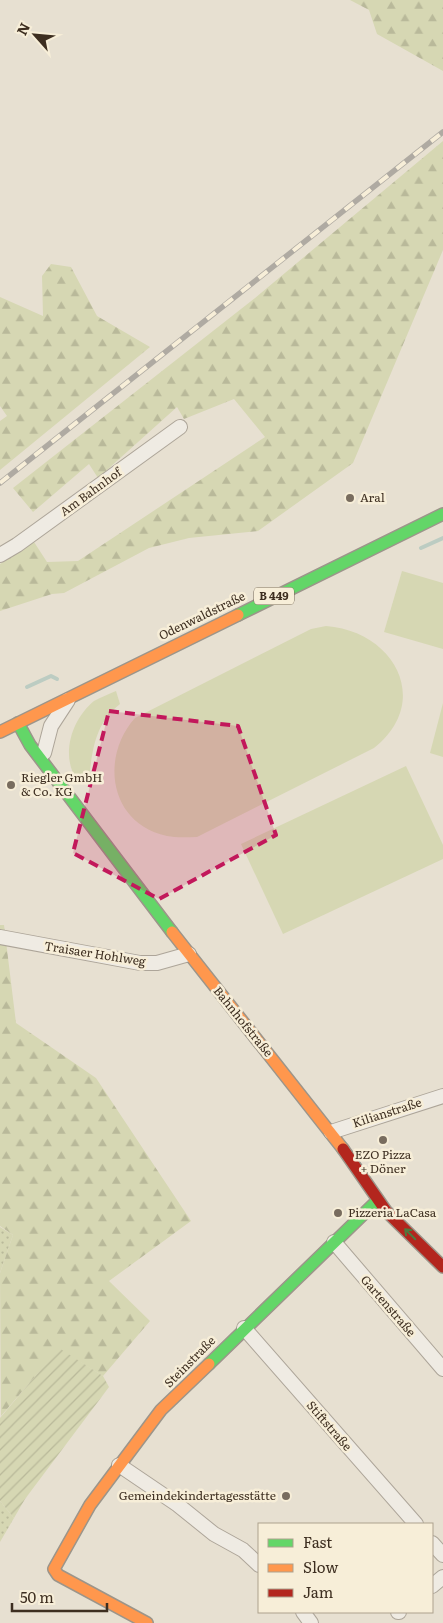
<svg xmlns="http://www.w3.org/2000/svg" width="443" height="1623" font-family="Literata,serif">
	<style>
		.grass { fill: url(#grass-dots) }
		.forest { fill: url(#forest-firs) }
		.park { fill: #d6d7b3 }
		.garden { fill: url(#garden-furrows) }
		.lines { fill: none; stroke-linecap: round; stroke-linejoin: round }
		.stream { stroke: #bcccc2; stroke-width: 4 }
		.street-casing { stroke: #ada599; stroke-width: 16 }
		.fast-casing { stroke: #9c958a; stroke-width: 14 }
		.slow-casing { stroke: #9c958a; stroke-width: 14 }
		.jam-casing { stroke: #9c958a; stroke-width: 14 }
		.street { stroke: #efebe3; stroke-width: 14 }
		.fast { stroke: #63d668; stroke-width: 11 }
		.slow { stroke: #ff974d; stroke-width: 11 }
		.jam { stroke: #b3261e; stroke-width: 11 }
		.rail-casing { stroke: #afaaa2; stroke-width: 5.5 }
		.rail { stroke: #f7eed8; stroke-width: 4; stroke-dasharray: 11; stroke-linecap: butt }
		.oneway { stroke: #4e7a40 }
		.marked { fill: #c2185b; fill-opacity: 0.2; stroke: #c2185b; stroke-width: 4; stroke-dasharray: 10 6; stroke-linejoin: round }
		.poi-dot { fill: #786c5e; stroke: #f7eed8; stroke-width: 2 }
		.labels { text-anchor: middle; stroke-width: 5; stroke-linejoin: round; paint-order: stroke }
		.shield { fill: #f7eed8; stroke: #756857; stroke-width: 1 }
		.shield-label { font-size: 11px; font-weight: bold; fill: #3d2e20 }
		.street-label { font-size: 12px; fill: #3d2e20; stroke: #f7eed8 }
		.poi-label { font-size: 12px; fill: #3d2e20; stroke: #f7eed8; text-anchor: start }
	</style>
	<defs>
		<pattern id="grass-dots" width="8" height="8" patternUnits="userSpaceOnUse" patternTransform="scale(1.25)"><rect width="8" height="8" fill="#d6d7b3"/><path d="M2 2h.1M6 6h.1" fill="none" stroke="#b9b99a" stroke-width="1.8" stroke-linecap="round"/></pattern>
		<pattern id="forest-firs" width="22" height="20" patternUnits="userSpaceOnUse" patternTransform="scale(1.25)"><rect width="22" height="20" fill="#d6d7b3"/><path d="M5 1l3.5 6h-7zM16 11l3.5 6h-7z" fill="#b9b99a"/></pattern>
		<pattern id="garden-furrows" width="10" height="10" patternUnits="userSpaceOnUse" patternTransform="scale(1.25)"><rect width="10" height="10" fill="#d6d7b3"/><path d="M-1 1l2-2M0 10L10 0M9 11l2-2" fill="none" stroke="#b9b99a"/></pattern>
	</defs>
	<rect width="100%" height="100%" fill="#e7e0d1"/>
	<g class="grass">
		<path d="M0 1227 13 1235 0 1273Z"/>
		<path d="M0 1501 14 1518 0 1542Z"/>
	</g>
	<g class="forest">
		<path d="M350 0H443V71L377 34 369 10Z"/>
		<path d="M443 141V250L353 463 258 531 189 538 149 548 64 593 52 594 0 611V564L34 542 47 562 78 561 265 437 234 399 184 419 177 407 98 478 89 464 33 512 13 488 255 298Z"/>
		<path d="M51 264 71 267 97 316 150 347 0 470V421L7 416 0 406V297L43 316 42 276Z"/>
		<path d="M0 925H4L16 1023 96 1078 191 1221 109 1281 150 1321 103 1376 59 1349 1 1416 0 1273 13 1235 0 1226Z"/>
	</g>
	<g class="park">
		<path d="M402 571 443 583V649L384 632Z"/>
		<path d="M326 626C394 631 433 701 374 748L197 837C187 837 177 838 167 836 109 824 100 757 135 718L311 629Z"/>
		<path d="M116 691 120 704C98 721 93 744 90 771L77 780C60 755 72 719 94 701 101 697 109 694 116 691Z"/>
		<path d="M443 703V757L430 753Z"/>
		<path d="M406 766 443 845V859L283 934 241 844Z"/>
	</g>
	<path class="garden" d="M59 1348 103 1376 109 1387 25 1499 14 1518 0 1501V1418Z"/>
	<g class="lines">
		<g class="stream">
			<path d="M421 548 443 538"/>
			<path d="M27 687 51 676 57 679"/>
		</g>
		<g class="street-casing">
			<g id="street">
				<path d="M0 555 17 545 180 427"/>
				<path d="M44 753 51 726 68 700"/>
				<path d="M0 937 140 963H157L189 954"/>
				<path d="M331 1132 443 1096"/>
				<path d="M334 1242 443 1369"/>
				<path d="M244 1328 416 1524"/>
				<path d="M119 1465 178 1505 214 1534 243 1550 259 1565"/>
				<path d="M432 1543 443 1555"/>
				<path d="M432 1586 443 1577"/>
				<path d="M303 1612 311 1623"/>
				<path d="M398 1612H399"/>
			</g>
		</g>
		<g class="fast-casing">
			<g id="fast">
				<path d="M238 615 443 514"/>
				<path d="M18 723 30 745 172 932"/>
				<path d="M209 1364 378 1200"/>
			</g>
		</g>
		<g class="slow-casing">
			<g id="slow">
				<path d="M0 732 238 615"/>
				<path d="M172 932 343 1149"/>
				<path d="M147 1623 58 1575 54 1569 90 1505 161 1410 209 1364"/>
			</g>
		</g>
		<g class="jam-casing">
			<path id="jam" d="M343 1149 386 1211 443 1267"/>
		</g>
		<use href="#street" class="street"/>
		<use href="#fast" class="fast"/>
		<use href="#slow" class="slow"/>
		<use href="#jam" class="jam"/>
		<g class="rail-casing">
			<path id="rail" d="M0 483 443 132"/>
		</g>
		<use href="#rail" class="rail"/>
	</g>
	<defs><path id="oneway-shaft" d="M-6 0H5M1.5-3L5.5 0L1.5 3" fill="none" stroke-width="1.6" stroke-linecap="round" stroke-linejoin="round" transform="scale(1.25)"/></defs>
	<use class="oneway" href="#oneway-shaft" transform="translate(410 1234) rotate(-135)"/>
	<path class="marked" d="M109 711 238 726 276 835 159 899 73 853Z"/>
	<g class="poi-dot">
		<circle cx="350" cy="498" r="5"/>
		<circle cx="11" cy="785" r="5"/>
		<circle cx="383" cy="1140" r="5"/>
		<circle cx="338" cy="1213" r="5"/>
		<circle cx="286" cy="1496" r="5"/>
	</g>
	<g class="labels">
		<rect class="shield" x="254" y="587.5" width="40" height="17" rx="4"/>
		<g class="shield-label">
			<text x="274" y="600">B 449</text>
		</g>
		<g class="street-label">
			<text transform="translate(91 492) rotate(-36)" y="4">Am Bahnhof</text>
			<text transform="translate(202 616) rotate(-26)" y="4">Odenwaldstraße</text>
			<text transform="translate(95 954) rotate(9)" y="4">Traisaer Hohlweg</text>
			<text transform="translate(243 1022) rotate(51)" y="4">Bahnhofstraße</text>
			<text transform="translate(387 1113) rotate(-18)" y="4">Kilianstraße</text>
			<text transform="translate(388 1306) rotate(49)" y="4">Gartenstraße</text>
			<text transform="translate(190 1362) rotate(-45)" y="4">Steinstraße</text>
			<text transform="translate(329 1426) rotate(49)" y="4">Stiftstraße</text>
		</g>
		<g class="poi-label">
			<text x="360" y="502">Aral</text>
			<text x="21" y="782">Riegler GmbH<tspan x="21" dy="14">&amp; Co. KG</tspan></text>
			<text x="383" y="1159" text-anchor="middle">EZO Pizza<tspan x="383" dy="14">+ Döner</tspan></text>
			<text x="348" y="1217">Pizzeria LaCasa</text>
			<text x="276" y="1500" text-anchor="end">Gemeindekindertagesstätte</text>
		</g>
	</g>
	<rect x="258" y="1523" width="175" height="90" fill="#f7eed8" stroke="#ada18e"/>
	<rect x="268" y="1539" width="25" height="8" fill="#63d668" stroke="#ada18e"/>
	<text x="303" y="1548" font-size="15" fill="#3d2e20">Fast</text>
	<rect x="268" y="1564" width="25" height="8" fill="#ff974d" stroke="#ada18e"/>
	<text x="303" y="1573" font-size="15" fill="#3d2e20">Slow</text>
	<rect x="268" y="1589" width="25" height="8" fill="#b3261e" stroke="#ada18e"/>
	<text x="303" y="1598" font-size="15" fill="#3d2e20">Jam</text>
	<g transform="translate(35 35) rotate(297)" stroke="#f7eed8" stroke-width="4" paint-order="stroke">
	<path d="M0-4L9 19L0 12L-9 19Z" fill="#3d2e20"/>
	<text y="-8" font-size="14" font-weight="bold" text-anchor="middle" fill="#3d2e20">N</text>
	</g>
	<path d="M12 1603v8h95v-8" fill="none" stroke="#3d2e20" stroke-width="2.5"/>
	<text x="20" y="1603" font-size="15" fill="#3d2e20" stroke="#f7eed8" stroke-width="4" paint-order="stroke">50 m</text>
</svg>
